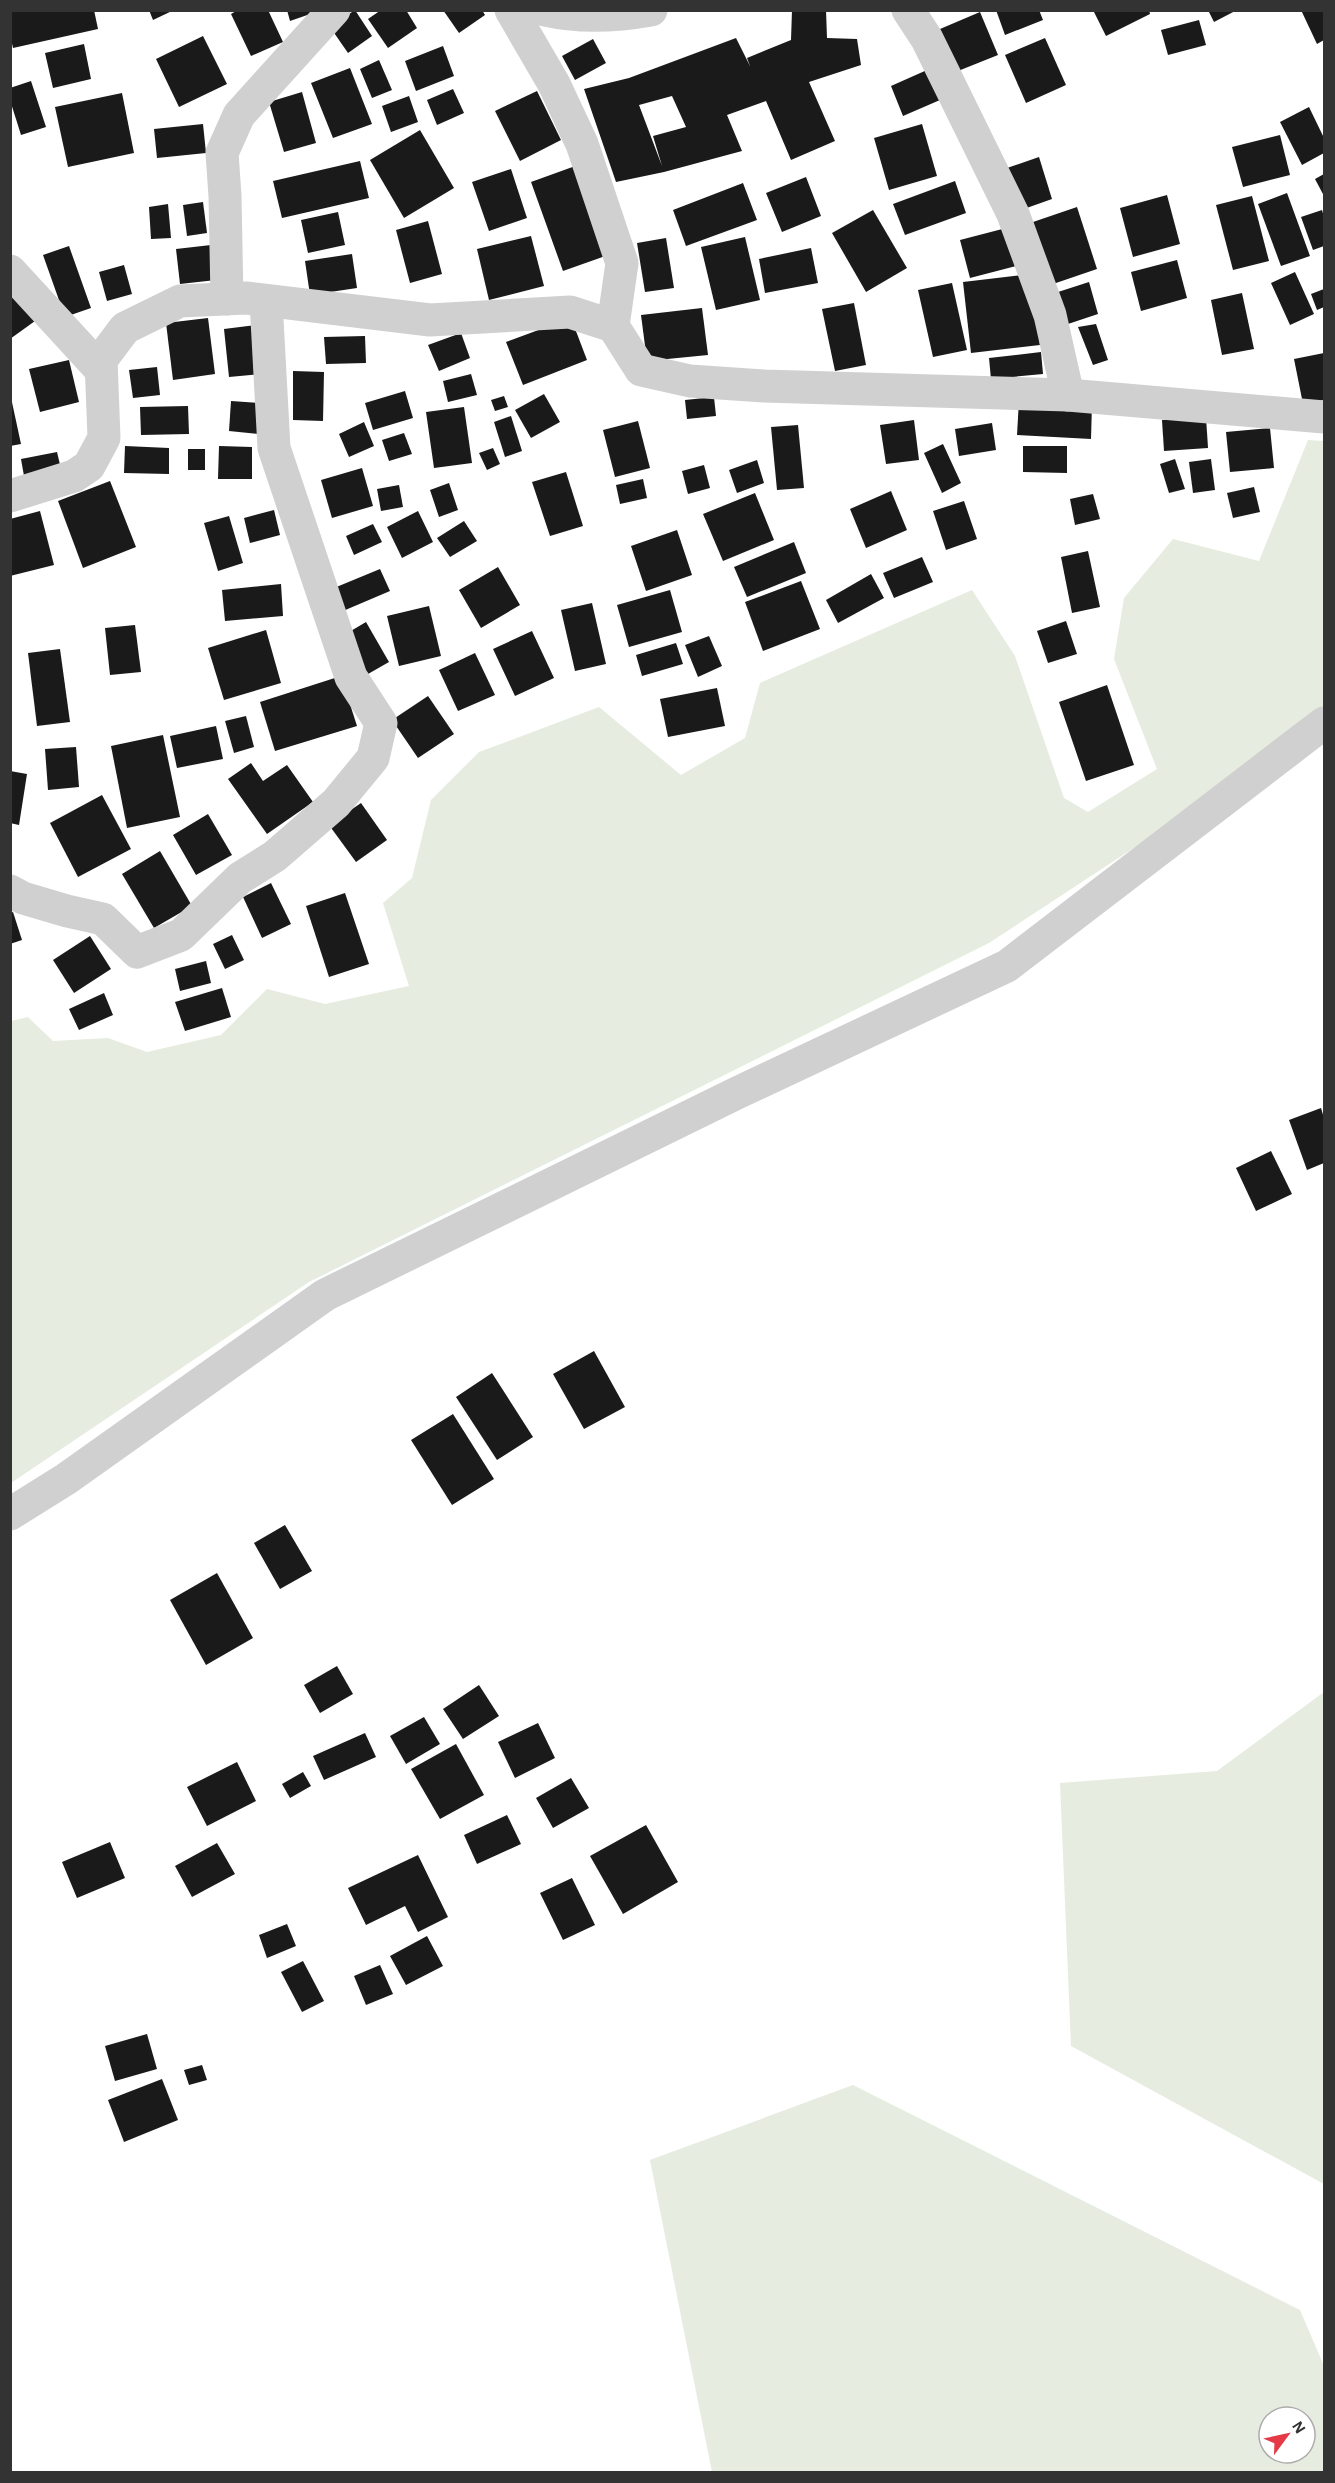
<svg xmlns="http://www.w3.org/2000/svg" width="1335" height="2483" font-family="'Alegreya Sans',sans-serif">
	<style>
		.green { fill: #e6ecdf; fill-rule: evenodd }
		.building { fill: #1a1a1a; fill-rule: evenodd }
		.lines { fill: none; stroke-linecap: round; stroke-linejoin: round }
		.minor { stroke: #d0d0d0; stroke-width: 33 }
	</style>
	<rect width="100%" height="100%" fill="#fff"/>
	<g class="green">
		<path d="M1308 440 1324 441V706L1158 832 989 943 309 1282 11 1483V1021L28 1017 53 1041 108 1038 147 1052 221 1035 267 989 325 1004 409 986 383 903 412 878 431 800 479 752 599 707 681 775 745 738 760 683 972 590 1015 656 1064 798 1088 812 1157 769 1114 659 1124 598 1173 539 1259 561Z"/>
		<path d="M1324 1692V2184L1071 2046 1060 1783 1217 1771Z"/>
		<path d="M853 2085 1300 2310 1324 2366V2472H712L650 2160ZM1269 2417H1305V2453H1269Z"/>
	</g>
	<g class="building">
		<path d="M10 10H94L98 29 13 48 10 35Z"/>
		<path d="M149 10H174L153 20Z"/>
		<path d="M238 10H268L283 42 251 56 231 14Z"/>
		<path d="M287 10H316V12L290 21Z"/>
		<path d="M355 10 372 36 348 53 330 27Z"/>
		<path d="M381 10H406L417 28 388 48 368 19Z"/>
		<path d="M443 10H482L485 15 459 33Z"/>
		<path d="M792 10H826L827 38 857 39 861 65 809 82 835 141 791 160 766 101 727 115 742 151 664 172 616 182 584 89 629 78 736 38 750 66 747 58 791 40ZM672 96 686 127 653 136 662 166 639 105Z"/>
		<path d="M996 10H1039L1043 20 1005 35Z"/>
		<path d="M1093 10H1149L1150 14 1106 36Z"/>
		<path d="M1208 10H1237L1214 22Z"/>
		<path d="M1301 10H1324V40L1317 44Z"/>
		<path d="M980 12 998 55 958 71 940 29Z"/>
		<path d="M1199 20 1206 45 1168 55 1161 30Z"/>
		<path d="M203 36 227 84 179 107 156 59Z"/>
		<path d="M1045 38 1066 85 1026 103 1005 55Z"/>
		<path d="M593 39 606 63 575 80 562 56Z"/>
		<path d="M84 44 91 79 53 88 45 53Z"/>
		<path d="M443 46 454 76 416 91 405 61Z"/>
		<path d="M379 60 392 90 372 98 360 69Z"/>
		<path d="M350 68 372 124 333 138 311 83Z"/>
		<path d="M927 70 940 100 903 116 891 86Z"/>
		<path d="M31 81 46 127 21 135 10 100V88Z"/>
		<path d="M453 89 464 113 437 125 427 100Z"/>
		<path d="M537 91 561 140 520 161 495 111Z"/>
		<path d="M302 92 316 143 284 152 269 102Z"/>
		<path d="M122 93 134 153 68 167 55 107Z"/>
		<path d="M409 96 418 122 391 132 382 106Z"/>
		<path d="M1309 107 1324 138V153L1302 165 1280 122Z"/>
		<path d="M203 124 206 153 157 158 154 129Z"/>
		<path d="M922 124 937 176 889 190 874 138Z"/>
		<path d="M420 130 454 188 404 218 370 160Z"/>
		<path d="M1280 135 1290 175 1243 187 1232 147Z"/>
		<path d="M1039 157 1052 199 1021 210 1007 168Z"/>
		<path d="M360 161 369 198 282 218 273 181Z"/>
		<path d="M578 165 611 254 563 271 531 182Z"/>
		<path d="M511 169 527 218 489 231 472 182Z"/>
		<path d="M1324 174V196L1315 179Z"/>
		<path d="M806 177 821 216 782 232 766 193Z"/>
		<path d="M955 181 966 213 905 235 893 204Z"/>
		<path d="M743 183 757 220 686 246 673 210Z"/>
		<path d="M1287 193 1310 256 1281 266 1258 204Z"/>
		<path d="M1167 195 1180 244 1133 257 1120 208Z"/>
		<path d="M1252 196 1269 261 1233 270 1216 205Z"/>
		<path d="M203 202 207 233 187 236 183 205Z"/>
		<path d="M168 204 171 238 151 239 149 207Z"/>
		<path d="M1077 207 1097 269 1053 284 1033 222Z"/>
		<path d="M873 210 907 268 866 292 832 233Z"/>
		<path d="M1322 210 1324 217V246L1313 250 1301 217Z"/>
		<path d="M338 212 345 245 308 253 301 220Z"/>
		<path d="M428 221 442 274 410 283 396 230Z"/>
		<path d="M1010 227 1020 265 970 278 960 240Z"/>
		<path d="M531 236 544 286 489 300 477 249Z"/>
		<path d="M745 237 760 300 716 310 701 247Z"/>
		<path d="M666 238 674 288 645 292 637 243Z"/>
		<path d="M211 245 216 280 180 284 176 249Z"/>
		<path d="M69 246 91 308 65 317 43 255Z"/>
		<path d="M811 248 818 283 765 293 759 259Z"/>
		<path d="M352 254 357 288 310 295 305 261Z"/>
		<path d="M1177 260 1187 298 1141 311 1131 272Z"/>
		<path d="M124 265 132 294 107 301 99 272Z"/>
		<path d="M1295 272 1314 314 1290 325 1271 283Z"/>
		<path d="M1031 274 1040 345 971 353 963 282Z"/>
		<path d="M1089 282 1098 314 1068 324 1058 292Z"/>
		<path d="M952 283 967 350 933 357 918 290Z"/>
		<path d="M10 286 35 321 10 339Z"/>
		<path d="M1324 289V307L1317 310 1311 294Z"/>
		<path d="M1242 293 1254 349 1222 355 1211 300Z"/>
		<path d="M854 303 866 365 835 371 822 309Z"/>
		<path d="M702 308 708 355 647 361 641 315Z"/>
		<path d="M208 318 215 374 173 380 166 323Z"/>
		<path d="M571 318 587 360 523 385 506 342Z"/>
		<path d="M1096 324 1108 360 1093 365 1078 327Z"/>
		<path d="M256 325 261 374 229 377 224 329Z"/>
		<path d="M461 333 470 358 439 371 428 345Z"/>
		<path d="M365 336 366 363 326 364 324 337Z"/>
		<path d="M1041 352 1043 374 991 379 989 358Z"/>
		<path d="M1324 353V400L1303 404 1294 359Z"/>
		<path d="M69 360 79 402 40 412 29 369Z"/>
		<path d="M157 367 160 395 133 398 129 370Z"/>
		<path d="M293 371 324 372 323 421 293 420Z"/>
		<path d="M471 374 477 395 448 402 443 381Z"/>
		<path d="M405 391 413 418 373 430 365 403Z"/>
		<path d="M10 393 21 444 10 446Z"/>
		<path d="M544 394 560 422 531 438 515 410Z"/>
		<path d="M504 396 508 407 495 411 491 400Z"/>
		<path d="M714 397 716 416 687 419 685 400Z"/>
		<path d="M1019 400 1092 404 1091 439 1017 435Z"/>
		<path d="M231 401 261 403 259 434 229 431Z"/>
		<path d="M188 406 189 434 141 435 140 407Z"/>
		<path d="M464 407 472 463 434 468 426 412Z"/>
		<path d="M511 416 522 451 505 457 494 422Z"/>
		<path d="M1206 417 1208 448 1164 451 1162 420Z"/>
		<path d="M914 420 919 460 886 464 880 425Z"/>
		<path d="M638 421 650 468 615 477 603 430Z"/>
		<path d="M364 422 374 446 349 457 339 434Z"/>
		<path d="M992 423 996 450 959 456 955 429Z"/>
		<path d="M798 425 804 488 777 490 771 427Z"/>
		<path d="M1270 428 1274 468 1230 472 1226 432Z"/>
		<path d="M404 433 412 454 389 461 382 440Z"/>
		<path d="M943 444 961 483 942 493 924 453Z"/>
		<path d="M125 446 169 448V474L124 473Z"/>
		<path d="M219 446 252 447V479H218Z"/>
		<path d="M1023 446H1067V473L1023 472Z"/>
		<path d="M493 448 500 464 487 470 479 453Z"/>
		<rect x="188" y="449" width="17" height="21"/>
		<path d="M57 452 61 469 24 476 21 459Z"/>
		<path d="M1175 459 1185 489 1169 493 1160 464Z"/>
		<path d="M1211 459 1215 490 1193 493 1189 462Z"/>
		<path d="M757 460 764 483 737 493 729 470Z"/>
		<path d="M704 465 710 488 688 494 682 471Z"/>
		<path d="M362 468 373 506 332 518 321 480Z"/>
		<path d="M566 472 583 526 550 536 532 482Z"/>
		<path d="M643 479 647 498 620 504 616 485Z"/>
		<path d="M110 481 136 547 83 568 58 501Z"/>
		<path d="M449 483 458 510 439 517 430 490Z"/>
		<path d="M399 485 403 507 381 511 377 489Z"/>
		<path d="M1254 487 1260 512 1233 518 1227 493Z"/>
		<path d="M891 491 907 530 866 548 850 509Z"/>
		<path d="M755 493 774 540 723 561 703 514Z"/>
		<path d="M1093 494 1100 519 1075 525 1070 499Z"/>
		<path d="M964 501 977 539 946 550 933 511Z"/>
		<path d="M274 510 280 535 250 543 244 518Z"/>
		<path d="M40 511 54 565 10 576V519Z"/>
		<path d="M418 511 433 542 402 558 387 527Z"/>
		<path d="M229 516 243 563 218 571 204 523Z"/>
		<path d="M464 521 477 541 450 557 437 538Z"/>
		<path d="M373 524 382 542 354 555 346 536Z"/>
		<path d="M677 530 692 575 646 591 631 546Z"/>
		<path d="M794 542 806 573 747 597 734 567Z"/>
		<path d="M1088 551 1100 607 1072 613 1061 557Z"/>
		<path d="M922 557 933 582 894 598 883 573Z"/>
		<path d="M498 567 520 605 481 628 459 590Z"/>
		<path d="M380 569 390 591 343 611 334 588Z"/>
		<path d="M871 574 884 598 838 623 826 600Z"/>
		<path d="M801 581 820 629 763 651 745 602Z"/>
		<path d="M281 584 283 616 225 621 222 590Z"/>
		<path d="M670 590 682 632 629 647 617 605Z"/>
		<path d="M592 603 606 664 575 671 561 610Z"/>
		<path d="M429 606 441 656 399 666 387 616Z"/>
		<path d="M1066 621 1077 654 1048 663 1037 631Z"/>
		<path d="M366 622 389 662 368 674 344 635Z"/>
		<path d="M135 625 141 672 110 675 105 628Z"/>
		<path d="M266 630 281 683 224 700 208 648Z"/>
		<path d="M532 631 554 678 515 696 493 649Z"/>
		<path d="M709 636 722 666 698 677 685 645Z"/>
		<path d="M676 643 683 664 642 676 636 655Z"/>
		<path d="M60 649 70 722 37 726 28 653Z"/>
		<path d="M475 653 495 695 458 711 439 670Z"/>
		<path d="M341 676 357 726 275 751 260 702Z"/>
		<path d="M1107 685 1134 765 1086 781 1059 702Z"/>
		<path d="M717 688 725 726 668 737 660 699Z"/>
		<path d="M428 696 454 734 418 758 392 720Z"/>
		<path d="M246 716 254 747 234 753 225 721Z"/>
		<path d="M216 726 223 759 177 768 170 736Z"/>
		<path d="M163 735 180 817 127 828 111 746Z"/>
		<path d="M76 747 79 787 48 790 45 749Z"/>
		<path d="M251 763 263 781 287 765 313 802 267 834 228 779Z"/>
		<path d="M10 771 27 774 19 825 10 823Z"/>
		<path d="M102 795 131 849 78 877 50 823Z"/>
		<path d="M361 803 387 840 356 862 329 825Z"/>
		<path d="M208 814 232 855 196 875 173 835Z"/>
		<path d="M160 851 192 906 154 928 122 874Z"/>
		<path d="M271 883 291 924 262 938 243 897Z"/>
		<path d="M345 893 369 964 329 977 306 906Z"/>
		<path d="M13 912 22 940 10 944V913Z"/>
		<path d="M232 935 244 960 225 969 213 944Z"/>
		<path d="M90 936 111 969 74 993 53 960Z"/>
		<path d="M206 961 211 983 180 991 175 969Z"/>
		<path d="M222 988 231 1017 185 1031 175 1002Z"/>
		<path d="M104 993 113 1015 79 1030 69 1009Z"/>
		<path d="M1321 1108 1324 1118V1163L1307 1170 1289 1120Z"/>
		<path d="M1271 1151 1292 1194 1256 1211 1236 1168Z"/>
		<path d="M594 1351 625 1407 584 1429 553 1374Z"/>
		<path d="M492 1373 533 1437 497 1460 456 1397Z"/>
		<path d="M453 1414 494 1479 452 1505 411 1440Z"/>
		<path d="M285 1525 312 1571 280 1589 254 1543Z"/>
		<path d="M217 1573 253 1638 206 1665 170 1600Z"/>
		<path d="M337 1666 353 1694 320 1713 304 1685Z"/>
		<path d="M479 1685 499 1716 463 1739 443 1709Z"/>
		<path d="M424 1717 440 1744 406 1764 390 1736Z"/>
		<path d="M538 1723 555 1758 515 1778 498 1742Z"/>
		<path d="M365 1733 376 1757 324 1780 313 1756Z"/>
		<path d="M456 1744 484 1795 440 1819 411 1769Z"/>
		<path d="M237 1762 256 1801 207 1826 187 1787Z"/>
		<path d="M303 1772 311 1786 290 1798 282 1784Z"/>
		<path d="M571 1778 589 1808 553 1828 536 1798Z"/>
		<path d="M507 1815 521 1844 477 1864 464 1835Z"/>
		<path d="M646 1825 678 1882 623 1914 590 1856Z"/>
		<path d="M110 1842 125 1878 77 1898 62 1862Z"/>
		<path d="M217 1843 235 1874 192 1897 175 1866Z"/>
		<path d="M418 1855 448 1917 418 1932 405 1906 366 1925 348 1888Z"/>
		<path d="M572 1878 595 1925 563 1940 540 1893Z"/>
		<path d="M287 1924 296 1946 267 1958 259 1935Z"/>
		<path d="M427 1936 443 1966 406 1985 390 1956Z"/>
		<path d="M303 1961 324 2001 302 2012 281 1972Z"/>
		<path d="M380 1965 393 1994 366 2005 354 1976Z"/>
		<path d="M147 2034 157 2069 115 2081 105 2046Z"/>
		<path d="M202 2065 207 2080 189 2085 184 2070Z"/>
		<path d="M162 2079 178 2120 124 2142 108 2100Z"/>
	</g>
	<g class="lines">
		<g class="minor">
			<path d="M511 10 554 84 582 144 622 263 613 326"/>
			<path d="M545 10C579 18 617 16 651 10"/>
			<path d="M908 10 927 39 1013 214 1050 315 1068 395"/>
			<path d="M10 271 101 370"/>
			<path d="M227 299 225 196 222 153 239 115 334 10"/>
			<path d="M10 496 74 476 89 466 104 438 101 360 125 328 180 301 246 298 430 320 570 312 613 326 641 370 690 381 764 386 1068 395 1324 417"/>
			<path d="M10 891 23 898 67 911 103 919 137 952 181 935 240 878 275 856 336 803 373 758 381 723 351 677 274 448 266 301"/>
			<path d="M10 1514 66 1479 325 1295 739 1092 1007 966 1324 723"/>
		</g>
	</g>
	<rect width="1335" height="2483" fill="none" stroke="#333333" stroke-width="24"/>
	<g transform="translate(1287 2435) rotate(57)"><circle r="28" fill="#ffffff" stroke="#adadad" stroke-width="1.5"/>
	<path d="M0-4.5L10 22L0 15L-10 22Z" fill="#e63946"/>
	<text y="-9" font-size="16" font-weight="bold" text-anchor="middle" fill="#333333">N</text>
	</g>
</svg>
